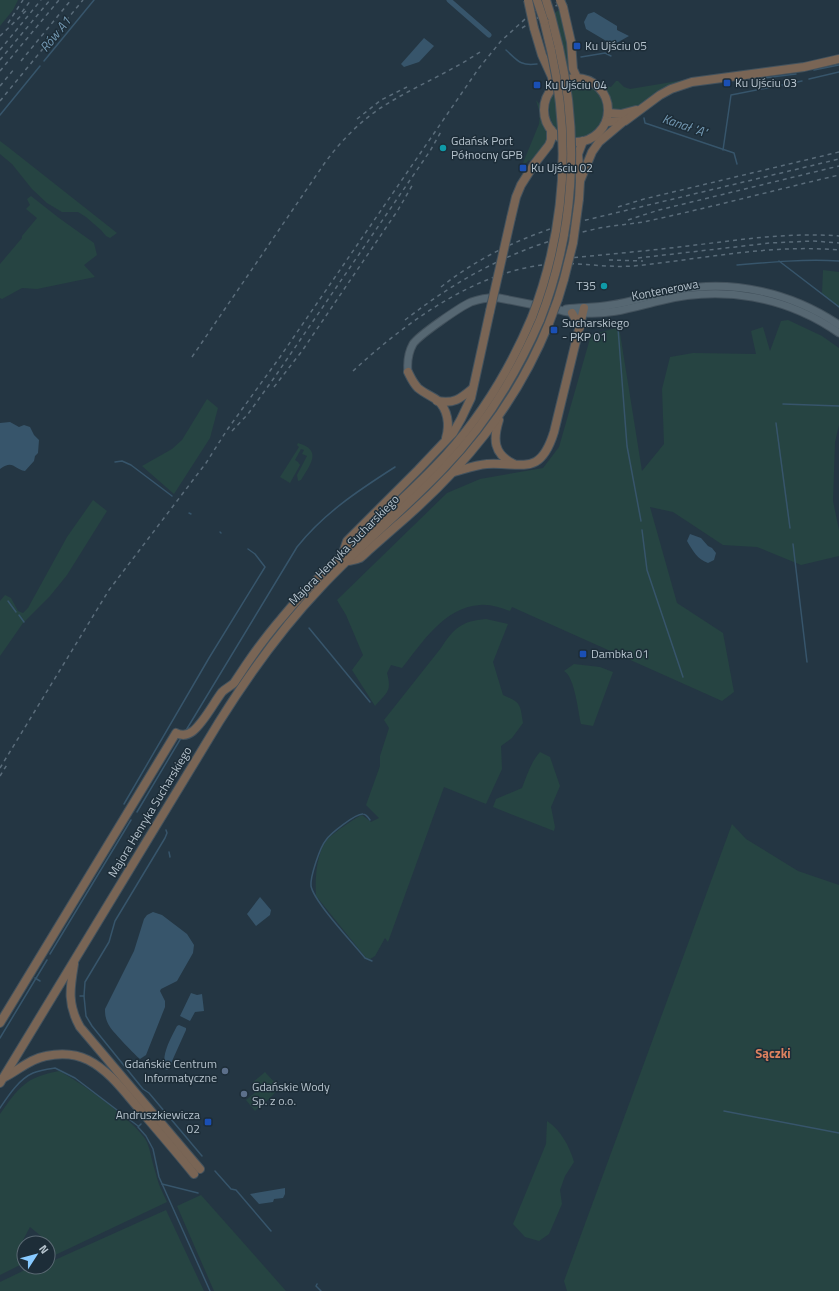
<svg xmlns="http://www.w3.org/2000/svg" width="839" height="1291" font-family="'Titillium Web',sans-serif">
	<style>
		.green { fill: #264442 }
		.water { fill: #37556b }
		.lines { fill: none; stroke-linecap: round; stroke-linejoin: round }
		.stream { stroke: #37556b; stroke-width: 1.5 }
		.canal { stroke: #37556b; stroke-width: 5 }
		.major-casing { stroke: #42515c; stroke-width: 9 }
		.highway-casing { stroke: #43525d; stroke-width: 10 }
		.major { stroke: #566772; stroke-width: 7 }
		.highway { stroke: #796555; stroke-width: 8 }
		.rail { stroke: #5a6c7a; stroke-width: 1.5; stroke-dasharray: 4 4; stroke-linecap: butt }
		.highway-bridge-casing { stroke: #43525d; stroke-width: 10; stroke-linecap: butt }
		.highway-bridge { stroke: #796555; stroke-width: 8 }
		.transit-dot { fill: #1a4fb4; stroke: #1d2d38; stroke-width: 1.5 }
		.culture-dot { fill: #0f9aa8; stroke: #1d2d38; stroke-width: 1.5 }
		.service-dot { fill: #5c6f8a; stroke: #1d2d38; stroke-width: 1.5 }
		.labels { text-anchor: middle; stroke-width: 3; stroke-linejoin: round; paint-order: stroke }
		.poi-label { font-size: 12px; fill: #b5c2cc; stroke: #1d2d38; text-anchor: start }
		.street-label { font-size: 12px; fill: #b5c2cc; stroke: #1d2d38 }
		.water-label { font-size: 13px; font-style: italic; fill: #7398b2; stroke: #1d2d38 }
		.neighbourhood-label { font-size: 13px; font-weight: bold; fill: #de815f; stroke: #1d2d38 }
	</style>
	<rect width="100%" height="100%" fill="#243643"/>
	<g class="green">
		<path d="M0 0H18L13 10 0 26Z"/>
		<path d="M561 9 565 24 570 67 567 68 554 13Z"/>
		<path d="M690 79 633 109 614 110C609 105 606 93 607 86L611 87 616 81H618L624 87 630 89Z"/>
		<path d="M575 82C612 84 613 135 575 138L570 83Z"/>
		<path d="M556 91 559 132C548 121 545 104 556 91Z"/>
		<path d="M536 100 540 105 542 118 548 131V138L540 151 530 161 529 160 525 164 523 163 539 124 540 114Z"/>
		<path d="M0 141 8 147 117 233 110 238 106 236 101 230 86 217 78 212H62L47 203 32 189 12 164 0 154Z"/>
		<path d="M31 196 59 218 94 243 97 255 84 265 95 277 37 289 22 288 2 299 0 298V264L22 238V236L37 218 26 209 30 205 27 199Z"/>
		<path d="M823 270 839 272V307L822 293Z"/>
		<path d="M788 320 822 336 839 348V425L835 442 833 501 839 530V556L801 565 757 547 723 545 673 512 650 507 677 603 723 633 734 692 722 701 512 607 510 611C501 608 490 604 480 605 444 607 422 643 402 668L391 665 387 673C392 692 387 692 375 706L352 670 363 655 346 615 337 600 447 493 480 479 543 468 559 447 591 335 619 327 642 471 664 444 662 389 670 357 693 353 756 354 751 331 763 327 770 351 781 321Z"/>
		<path d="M207 399 218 408 210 438 174 494 142 466 172 449 182 440Z"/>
		<path d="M298 443C323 450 310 465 301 480L298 481 297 475 307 456 302 454 304 450 301 449 295 460 298 462 300 465 290 483 280 477 299 447 297 445Z"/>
		<path d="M93 500 107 511 67 575 50 596 23 623 0 656V601L5 595 11 598 18 611 23 613 28 608 67 537Z"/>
		<path d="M486 619 508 624 493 662 503 695C521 703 520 703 523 723L512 738 501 746 502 769 486 804 444 787 388 942 385 938 375 956 370 959 366 958 316 896C315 879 316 856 326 841 332 834 353 819 362 815L371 822 379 818 366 805 380 766V756L389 728 384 720 441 648C454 628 462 621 486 619Z"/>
		<path d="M574 664 600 667 613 672 593 726 581 724C578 712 575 677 564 671Z"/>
		<path d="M540 752 550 757 560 786 551 807 555 827 554 831 493 807 496 799 522 788C527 775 531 762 540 752Z"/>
		<path d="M732 824 746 839 798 871 839 885V1291H567L564 1281Z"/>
		<path d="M59 1071C78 1080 139 1124 147 1142 151 1152 152 1163 156 1174 158 1184 163 1193 167 1202L51 1257 48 1251V1243H44L41 1236 30 1227 23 1240 24 1263 0 1275V1114C19 1087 26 1077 59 1071Z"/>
		<path d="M265 1072C268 1076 276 1082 277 1087 278 1094 260 1106 255 1111L246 1100 258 1090 252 1083Z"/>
		<path d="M547 1121C560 1129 570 1147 574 1162L565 1176 560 1190 562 1204 549 1234 539 1241 525 1237 513 1224 546 1144Z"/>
		<path d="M201 1195 286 1291H214L177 1206Z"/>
		<path d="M166 1210 204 1291H0V1282L31 1267H48V1263Z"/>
	</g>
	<g class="water">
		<path d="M594 12 617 26V30L629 36 613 45 586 29 584 22 588 14Z"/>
		<path d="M424 38 434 46 419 62 404 67 401 64Z"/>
		<path d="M10 422 19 427 24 425 30 427 34 435 39 440 38 453 35 456 34 461 25 471C14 469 13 459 0 469V423Z"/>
		<path d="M690 534 701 538 708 546 712 548 716 553 714 560 708 563C697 559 693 551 687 541Z"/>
		<path d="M260 897 271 910 270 915 256 926 247 914Z"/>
		<path d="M153 912 162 915 187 934 194 945 193 953 177 981 161 989 160 991 165 1001V1007L146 1055 140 1059C137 1057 113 1032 110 1027 106 1021 105 1016 105 1009L134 951 144 919 147 915Z"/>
		<path d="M191 993 197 995 202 994 204 1011 195 1012 190 1021 180 1016Z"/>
		<path d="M179 1025 186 1028V1030L168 1070H166C160 1056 171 1038 177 1026Z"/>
		<path d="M285 1188V1194L283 1198 274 1199 273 1202 259 1204 250 1194Z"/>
	</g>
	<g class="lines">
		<g class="stream">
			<path d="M506 50C518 61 520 66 537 64"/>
			<path d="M581 57 605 53 611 56"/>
			<path d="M44 61 94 0"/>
			<path d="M814 70 839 65"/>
			<path d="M757 79 796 74"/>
			<path d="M809 79 839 72"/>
			<path d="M0 115 40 66"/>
			<path d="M644 118 645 123 734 153 737 164"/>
			<path d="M723 150 731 95 802 81"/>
			<path d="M779 261 839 307"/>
			<path d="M737 265C771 262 805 259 839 261"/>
			<path d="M618 328 627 446 641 521"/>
			<path d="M783 404 839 406"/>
			<path d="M776 423 790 528"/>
			<path d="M115 462 122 461 131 465 172 496"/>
			<path d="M189 513 191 514"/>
			<path d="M642 530 647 570 683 677"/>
			<path d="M220 532 221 533"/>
			<path d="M793 544 807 662"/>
			<path d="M8 601 16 612"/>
			<path d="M19 615 24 622"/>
			<path d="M309 628 370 702"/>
			<path d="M185 732 297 547C324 513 359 490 395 467"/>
			<path d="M124 804 209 658 265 567 255 554 248 549"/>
			<path d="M137 812 181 738"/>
			<path d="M370 820C368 817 366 814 363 814 356 813 330 834 326 840 320 847 310 877 311 886 314 902 353 943 365 958L372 961"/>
			<path d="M169 852 170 857"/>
			<path d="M50 954 131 820"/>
			<path d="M35 978 40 981"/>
			<path d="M80 996H84L86 1016 92 1026 143 1089 149 1093 202 1156"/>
			<path d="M84 996 85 982 109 942 115 921 165 838 167 833 166 830"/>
			<path d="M0 1038 47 960"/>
			<path d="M0 1108C8 1096 19 1079 33 1073 40 1070 48 1069 55 1068L75 1078 138 1126"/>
			<path d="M724 1111 839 1133"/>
			<path d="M141 1124 138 1127 146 1136 153 1149 159 1177 210 1291"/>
			<path d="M215 1171 231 1189 236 1190 271 1231"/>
			<path d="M162 1184 198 1193"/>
			<path d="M317 1284 316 1286 321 1291"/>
		</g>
		<path class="canal" d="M449 0 489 35"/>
		<g class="major-casing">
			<g id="major">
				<path d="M566 309C581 307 596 308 611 305 633 302 655 294 677 290 733 279 792 293 839 325"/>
				<path d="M408 372C407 362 408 353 413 344 419 335 460 307 471 302 480 299 489 297 499 298L560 310C568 313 575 313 584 313 610 315 634 307 659 301 722 285 786 296 839 333"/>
			</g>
		</g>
		<g class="highway-casing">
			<g id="highway">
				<path d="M563 7 571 42 573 69 577 78"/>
				<path d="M551 16 559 48"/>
				<path d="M544 21 551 50"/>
				<path d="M534 28 542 55 552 77 553 88"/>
				<circle cx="576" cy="110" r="32"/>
				<path d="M608 113 621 114 636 110"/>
				<path d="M606 122 625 121 660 95 671 89 692 82 804 67 839 59"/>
				<path d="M580 181 592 152 599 142 624 121"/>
				<path d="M579 199 580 181 578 154 583 141"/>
				<path d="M511 218 516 197 521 185 535 163 549 145 551 140V130"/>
				<path d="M558 299 564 279"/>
				<path d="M572 313 580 327"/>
				<path d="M408 372C411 378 413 383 418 388 424 393 431 396 437 400 448 409 450 425 446 438"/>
				<path d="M437 401C454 404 460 399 472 389"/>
				<path d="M499 420C493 439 493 454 514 464"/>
				<path d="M454 472C465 469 475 465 487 464 523 462 540 477 554 432L584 308"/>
				<path d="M344 550 347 541 418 470 453 433 461 419 471 398 490 311"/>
				<path d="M348 561C352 560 356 560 360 558 363 556 366 553 369 550 377 543 386 535 394 528 462 470 515 407 549 323"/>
				<path d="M74 964C70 988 67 1004 80 1027L200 1169"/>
				<path d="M0 1023 176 733C182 736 188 735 193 731 204 722 213 704 222 692 226 688 231 686 234 683 238 677 242 671 246 665 257 649 268 634 281 619 330 559 394 512 446 455 483 414 511 367 532 317"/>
				<path d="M3 1078C18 1071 29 1059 46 1056 60 1053 76 1054 88 1060 110 1071 125 1093 141 1111 159 1132 177 1153 194 1174"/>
				<path d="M0 1083 219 722C249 674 281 629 321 587 359 546 404 510 443 469 485 426 516 375 540 320"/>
			</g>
		</g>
		<use href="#major" class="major"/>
		<use href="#highway" class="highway"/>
		<g class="rail">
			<path d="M22 12 31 0"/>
			<path d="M8 23 23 0"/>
			<path d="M522 28 565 0"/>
			<path d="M0 36 27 10"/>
			<path d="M0 50 41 0"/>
			<path d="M0 60 50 0"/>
			<path d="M21 61 71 0"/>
			<path d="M0 71 59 0"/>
			<path d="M0 86 15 68"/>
			<path d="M0 101 83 0"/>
			<path d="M357 119 381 100 407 87"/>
			<path d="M618 207 644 199 839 152"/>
			<path d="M628 220 659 210 839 166"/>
			<path d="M638 258 770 243 813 241 839 243"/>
			<path d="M558 259C602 255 645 251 688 246 738 240 788 232 839 236"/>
			<path d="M609 260 643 261"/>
			<path d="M441 287C475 260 512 242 553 228L839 159"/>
			<path d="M405 320C463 275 519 246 591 230 610 225 629 225 648 221 712 207 775 190 839 175"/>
			<path d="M192 357 324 164C340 142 359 122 382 107 415 86 451 72 483 50"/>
			<path d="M353 371C406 322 477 270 551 264 579 262 606 268 634 266 702 259 770 244 839 250"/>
			<path d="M274 387 302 351 398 210 413 184"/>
			<path d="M232 431 248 414 274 378 430 151 442 130"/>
			<path d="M0 768 109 590 206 463 227 430 280 357 479 68 501 41 546 0"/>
			<path d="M0 776 8 763"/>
		</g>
		<g class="highway-bridge-casing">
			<g id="highway-bridge">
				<path d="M528 0 534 28"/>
				<path d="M537 0 544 21"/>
				<path d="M546 0 551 16"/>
				<path d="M560 0 563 7"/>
				<path d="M564 279 573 243 579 199"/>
				<path d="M490 311 511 218"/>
				<path d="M532 317C565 231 571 140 551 50"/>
				<path d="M540 320C574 233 580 138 559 48"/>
				<path d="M549 323 558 299"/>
			</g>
		</g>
		<use href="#highway-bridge" class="highway-bridge"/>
	</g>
	<g class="transit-dot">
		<rect x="573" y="42" width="8" height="8" rx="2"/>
		<rect x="723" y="79" width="8" height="8" rx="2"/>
		<rect x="533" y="81" width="8" height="8" rx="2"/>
		<rect x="519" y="164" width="8" height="8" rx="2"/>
		<rect x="550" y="326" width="8" height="8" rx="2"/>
		<rect x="579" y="650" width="8" height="8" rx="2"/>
		<rect x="204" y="1118" width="8" height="8" rx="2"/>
	</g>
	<g class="culture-dot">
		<circle cx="443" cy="148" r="4"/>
		<circle cx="604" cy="286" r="4"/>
	</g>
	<g class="service-dot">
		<circle cx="225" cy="1071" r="4"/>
		<circle cx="244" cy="1094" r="4"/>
	</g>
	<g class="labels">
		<g class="poi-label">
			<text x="585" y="50">Ku Ujściu 05</text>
			<text x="735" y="87">Ku Ujściu 03</text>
			<text x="545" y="89">Ku Ujściu 04</text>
			<text x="451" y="145">Gdańsk Port<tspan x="451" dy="14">Północny GPB</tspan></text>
			<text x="531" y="172">Ku Ujściu 02</text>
			<text x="596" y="290" text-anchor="end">T35</text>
			<text x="562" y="327">Sucharskiego<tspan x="562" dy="14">- PKP 01</tspan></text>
			<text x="591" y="658">Dambka 01</text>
			<text x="217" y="1068" text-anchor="end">Gdańskie Centrum<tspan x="217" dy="14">Informatyczne</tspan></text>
			<text x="252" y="1091">Gdańskie Wody<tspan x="252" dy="14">Sp. z o.o.</tspan></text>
			<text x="200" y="1119" text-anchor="end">Andruszkiewicza<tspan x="200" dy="14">02</tspan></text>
		</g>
		<g class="street-label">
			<text transform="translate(665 290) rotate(-11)" y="4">Kontenerowa</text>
			<text transform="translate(344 550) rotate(-45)" y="4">Majora Henryka Sucharskiego</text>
			<text transform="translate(150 812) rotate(-59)" y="4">Majora Henryka Sucharskiego</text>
		</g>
		<g class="water-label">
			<text transform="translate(55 34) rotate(-51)" y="5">Rów A1</text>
			<text transform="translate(685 125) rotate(19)" y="5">Kanał "A"</text>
		</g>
		<g class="neighbourhood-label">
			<text x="773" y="1058">Sączki</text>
		</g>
	</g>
	<g transform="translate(36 1255) rotate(54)"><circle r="19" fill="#1d2d38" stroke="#5a6973"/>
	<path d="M0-3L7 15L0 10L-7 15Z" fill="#88caff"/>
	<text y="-6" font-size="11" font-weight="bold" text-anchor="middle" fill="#b5c2cc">N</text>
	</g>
</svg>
